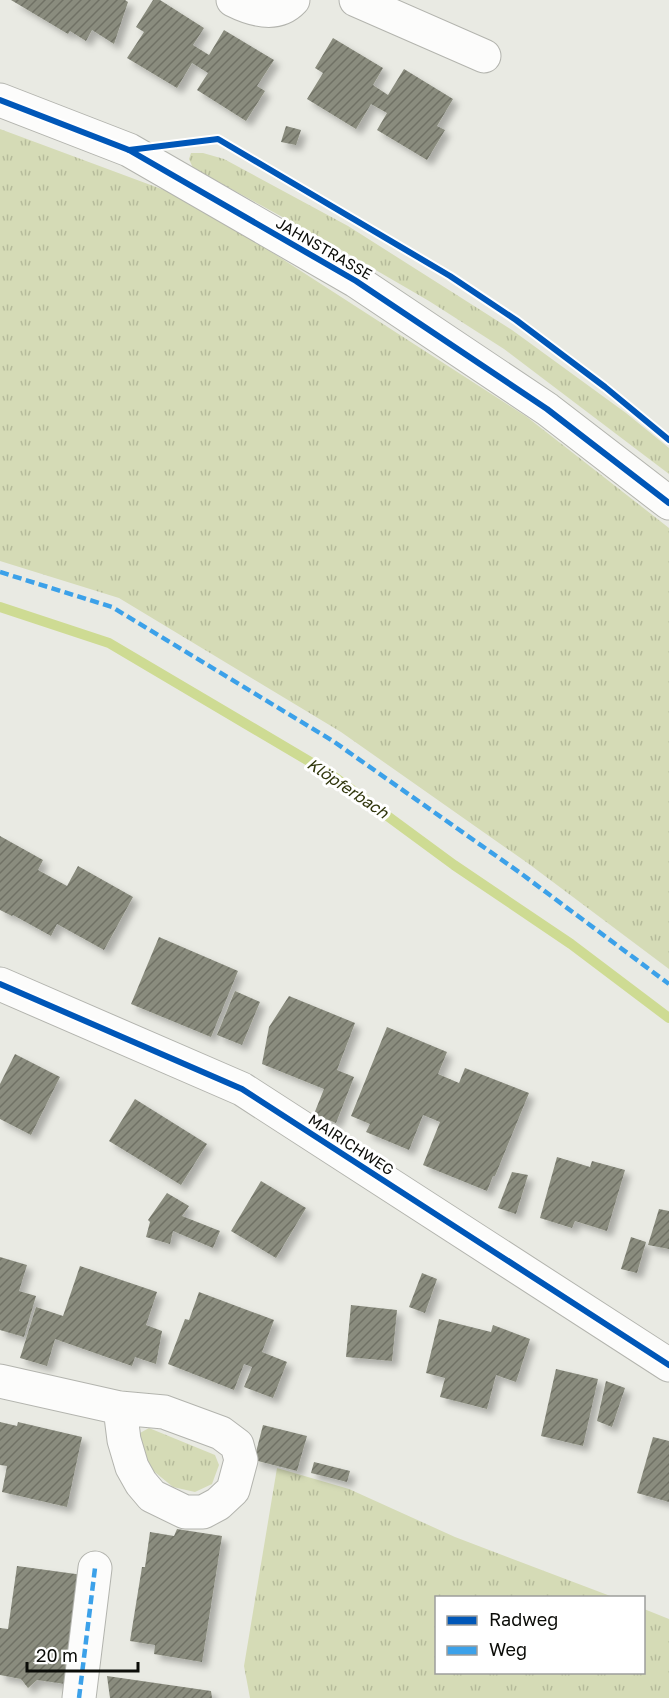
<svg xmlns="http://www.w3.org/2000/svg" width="669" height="1698" font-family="'Golos Text',sans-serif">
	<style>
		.grass { fill: url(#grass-tufts) }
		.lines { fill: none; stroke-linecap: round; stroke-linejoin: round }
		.stream { stroke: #cedb93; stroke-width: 10 }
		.building { fill: url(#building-hatch); filter: url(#shadow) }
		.minor-casing { stroke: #b3b4ae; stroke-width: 35 }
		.minor { stroke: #fcfcfb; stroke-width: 33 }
		.quiet { stroke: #3ca1e9; stroke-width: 4.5; stroke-dasharray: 9 4.5; stroke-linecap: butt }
		.cycleway-casing { stroke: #fff; stroke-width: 10 }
		.cycleway { stroke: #0057b8; stroke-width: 6 }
		.labels { text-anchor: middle; stroke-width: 6; stroke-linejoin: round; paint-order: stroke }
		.street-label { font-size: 15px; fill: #0b0c08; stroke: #fff }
		.water-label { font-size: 16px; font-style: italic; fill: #30360c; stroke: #fff }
	</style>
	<defs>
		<pattern id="grass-tufts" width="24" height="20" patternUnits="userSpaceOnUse" patternTransform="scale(1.5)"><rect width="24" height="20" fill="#d5dbb6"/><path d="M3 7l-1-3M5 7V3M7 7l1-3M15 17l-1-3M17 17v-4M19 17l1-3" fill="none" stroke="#b6bb9b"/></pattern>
		<pattern id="building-hatch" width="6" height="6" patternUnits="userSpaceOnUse" patternTransform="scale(1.5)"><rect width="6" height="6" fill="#8a8c7e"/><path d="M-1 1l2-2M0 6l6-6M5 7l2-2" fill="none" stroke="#6f7165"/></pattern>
		<filter id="shadow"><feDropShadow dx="5.5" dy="5.5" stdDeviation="3" flood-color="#0004"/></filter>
	</defs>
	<rect width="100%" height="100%" fill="#e9eae3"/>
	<g class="grass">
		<path d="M0 129 191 200 527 417 669 528V969L529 864 341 732 119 598 0 561Z"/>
		<path d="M191 153H203L224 159 348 226 512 330 626 413 669 448V474L504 349 429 301 319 237 193 168 189 159Z"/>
		<path d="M149 1428 215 1455 219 1465 212 1484 195 1492 173 1487 151 1469 139 1445 140 1433Z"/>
		<path d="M277 1468 349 1489 455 1537 613 1597 436 1598V1672H644V1609L669 1619V1698H250L244 1666Z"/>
	</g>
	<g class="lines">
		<path class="stream" d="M0 607 109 643 329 773 454 865 571 944 669 1018"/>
	</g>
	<g class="building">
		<path d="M11 0H125L128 2 114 44 92 30 86 41 70 31 68 34Z"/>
		<path d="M153 0H160L204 28 193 45 209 55 224 30 274 60 257 86 265 91 246 121 197 90 208 73 192 63 177 88 127 58 144 32 136 27Z"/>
		<path d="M333 38 383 68 373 85 388 95 404 69 453 99 437 126 445 130 427 160 377 130 387 113 371 104 356 129 307 99 323 73 315 68Z"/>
		<path d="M286 126 301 130 296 145 281 142Z"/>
		<path d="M0 836 43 860 38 870 67 886 78 866 133 897 104 950 57 924 51 936 13 915 12 916 0 910Z"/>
		<path d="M159 937 238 971 211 1037 131 1004Z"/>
		<path d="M235 991 260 1002 242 1045 217 1035Z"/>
		<path d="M289 996 355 1023 337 1070 354 1077 336 1123 314 1114 324 1089 262 1064 269 1027Z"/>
		<path d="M387 1027 447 1052 438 1074 459 1083 465 1068 529 1093 495 1176H493L487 1191 423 1165 440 1122 423 1115 409 1150 366 1132 370 1124 351 1116Z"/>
		<path d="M15 1054 60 1077 31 1135 0 1119V1084Z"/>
		<path d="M135 1099 207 1144 181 1185 109 1141Z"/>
		<path d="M557 1157 590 1167 592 1161 625 1170 607 1231 575 1221 572 1228 540 1218Z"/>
		<path d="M512 1172 528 1175 516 1214 498 1208Z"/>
		<path d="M261 1181 306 1208 276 1258 231 1231Z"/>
		<path d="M167 1193 189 1206 182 1216 220 1231 213 1248 173 1231 170 1244 146 1237 150 1222 148 1220Z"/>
		<path d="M659 1209 669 1211V1249L648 1245Z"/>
		<path d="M631 1237 646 1242 637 1273 621 1269Z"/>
		<path d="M0 1257 27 1265 19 1291 36 1296 24 1337 0 1330Z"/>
		<path d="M80 1266 157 1292 146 1325 162 1331 156 1364 135 1357 132 1366 55 1339 47 1366 20 1358 36 1307 63 1316Z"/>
		<path d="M422 1273 437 1279 425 1313 409 1307Z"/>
		<path d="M199 1292 274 1320 262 1352 287 1362 273 1398 244 1387 252 1367 244 1364 234 1390 168 1364 185 1319 189 1320Z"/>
		<path d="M351 1305 397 1310 392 1361 346 1357Z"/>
		<path d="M439 1319 491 1332 493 1325 530 1339 516 1382 496 1375 487 1409 440 1397 445 1378 426 1373Z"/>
		<path d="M556 1369 598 1379 583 1446 541 1436Z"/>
		<path d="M606 1381 625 1388 612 1427 597 1421Z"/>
		<path d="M0 1422 17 1426 18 1422 82 1437 67 1507 2 1492 7 1466 0 1465Z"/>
		<path d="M263 1425 307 1436 297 1471 254 1460Z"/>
		<path d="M653 1437 669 1441V1502L637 1493Z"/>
		<path d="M314 1462 350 1471 347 1482 311 1473Z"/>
		<path d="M177 1529 222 1536 202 1662 154 1654 155 1645 130 1641 142 1567H145L150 1532 174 1536Z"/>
		<path d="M17 1566 83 1575 65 1684 37 1680 28 1688 21 1679 0 1675V1628L8 1629Z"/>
		<path d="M107 1676 211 1691 212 1698H110Z"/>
	</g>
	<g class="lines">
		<g class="minor-casing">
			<g id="minor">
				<path d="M233 0C251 9 276 18 293 0"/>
				<path d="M356 0 484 56"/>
				<path d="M0 100 129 150 356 281 547 409 669 503"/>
				<path d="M0 984 242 1089 669 1365"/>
				<path d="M0 1381 120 1408 164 1412 221 1433 237 1445 241 1460 233 1490 218 1504 203 1512H185L152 1496 141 1483 132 1467 124 1440 120 1408"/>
				<path d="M79 1698 95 1568"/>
			</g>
		</g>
		<use href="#minor" class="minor"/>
		<g class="quiet">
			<path d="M0 572 112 607 333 741 519 872 669 984"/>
			<path d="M79 1698 95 1568"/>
		</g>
		<g class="cycleway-casing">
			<g id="cycleway">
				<path d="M0 100 129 150 356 281 547 409 669 503"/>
				<path d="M129 150 218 139 450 276 516 320 605 387 669 440"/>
				<path d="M0 984 242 1089 669 1365"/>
			</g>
		</g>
		<use href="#cycleway" class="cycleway"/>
	</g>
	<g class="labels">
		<g class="street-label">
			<text transform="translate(324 249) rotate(30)" y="5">JAHNSTRASSE</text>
			<text transform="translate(351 1145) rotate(33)" y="5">MAIRICHWEG</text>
		</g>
		<g class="water-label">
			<text transform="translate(348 788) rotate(34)" y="6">Klöpferbach</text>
		</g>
	</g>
	<rect x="435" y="1596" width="210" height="78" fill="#ffffff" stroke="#9d9e9c" stroke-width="1.5"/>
	<rect x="447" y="1616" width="30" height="9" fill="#0057b8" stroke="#9d9e9c" stroke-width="1.5"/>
	<text x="489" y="1626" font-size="18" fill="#0b0c08">Radweg</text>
	<rect x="447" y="1646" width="30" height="9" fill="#3ca1e9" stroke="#9d9e9c" stroke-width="1.5"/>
	<text x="489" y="1656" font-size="18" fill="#0b0c08">Weg</text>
	<path d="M27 1662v9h111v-9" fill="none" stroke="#0b0c08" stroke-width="3"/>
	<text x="36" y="1662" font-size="18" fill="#0b0c08" stroke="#ffffff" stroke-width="4.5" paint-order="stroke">20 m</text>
</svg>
